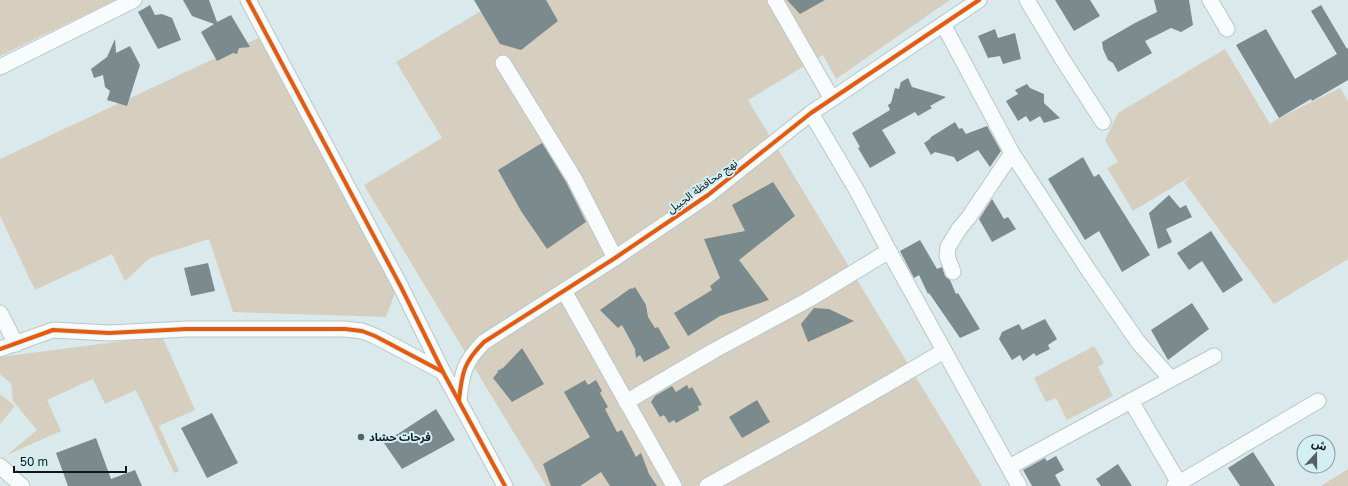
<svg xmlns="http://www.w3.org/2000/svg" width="1348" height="486" font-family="'Golos Text','Noto Sans Arabic',sans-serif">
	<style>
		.green { fill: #d6cfbf }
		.building { fill: #7a8a8d }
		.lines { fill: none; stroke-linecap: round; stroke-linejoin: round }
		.minor-casing { stroke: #bac7c8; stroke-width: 17 }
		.minor { stroke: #f9fcfc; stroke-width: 15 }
		.cycleway-casing { stroke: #d3eff3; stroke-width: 6 }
		.cycleway { stroke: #e8590c; stroke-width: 4 }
		.poi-dot { fill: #556163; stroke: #d3eff3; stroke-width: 1.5 }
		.labels { text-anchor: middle; stroke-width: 4; stroke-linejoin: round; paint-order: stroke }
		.street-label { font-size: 11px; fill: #0e1819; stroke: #d3eff3 }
		.poi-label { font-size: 11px; font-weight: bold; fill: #0e1819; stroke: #d3eff3; text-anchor: start }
	</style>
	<rect width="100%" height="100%" fill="#dae9ec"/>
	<g class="green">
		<path d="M0 0H115L0 56Z"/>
		<path d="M499 0H950L836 79 823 55 748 100 982 486H546L364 185 442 138 396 62Z"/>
		<path d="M273 31 396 290 386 317 233 312 209 239 150 258 125 281 112 254 35 290 0 216V159Z"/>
		<path d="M1225 49 1270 124 1279 118 1340 88 1348 101V259L1274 304 1184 182 1193 175 1133 211 1107 168 1118 162 1105 140 1118 113Z"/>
		<path d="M162 336 195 410 159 426 179 471 174 473 136 390 105 404 93 379 47 400 61 431 7 455 37 430 13 401 11 383 1 375H0V357Z"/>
		<path d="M1094 346 1104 363 1098 367 1113 396 1067 420 1056 398 1046 402 1034 378Z"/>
		<path d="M0 394 15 406 0 424Z"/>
		<path d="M1348 469V486H1321Z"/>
	</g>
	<g class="building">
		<path d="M183 0H209L217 22 231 15 250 47 239 48 237 54 233 53 217 61 201 32 214 24 192 16Z"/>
		<path d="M474 0H546L558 21 521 50 500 44Z"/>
		<path d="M787 0H825L800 14Z"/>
		<path d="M1055 0H1090L1100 16 1074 31Z"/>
		<path d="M1154 0H1189L1193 25 1181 32 1171 28 1145 41 1152 53 1118 72 1113 63 1108 60 1103 49 1102 42 1135 23 1157 12Z"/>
		<path d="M150 5 155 15 162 14 172 18 181 40 158 49 138 12Z"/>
		<path d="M1321 5 1347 49 1348 48V80L1312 101 1311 99 1279 118 1236 45 1266 29 1295 79 1337 54 1311 11Z"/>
		<path d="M995 29 998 38 1015 33 1021 59 1003 64 1000 56 988 58 978 36Z"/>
		<path d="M115 39 116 53 130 46 140 65 127 106 107 100 110 91 105 87 103 75 94 78 91 69 107 57Z"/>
		<path d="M908 78 912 87 946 97 930 106 932 108 918 116 915 112 882 130 896 153 870 168 858 148 860 147 852 133 890 110 888 105 891 103 895 88 899 89 901 82Z"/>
		<path d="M1027 84 1030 88 1044 94V103L1060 118 1044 123 1040 116 1030 122 1026 116 1018 121 1006 101 1018 94 1015 90Z"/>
		<path d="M955 122 959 129 962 128 966 134 987 126 1001 151 990 167 978 150 957 162 954 157 935 152 931 155 924 143 930 139 931 137Z"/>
		<path d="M542 143 566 182 586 222 547 249 521 211 498 170Z"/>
		<path d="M1083 157 1094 177 1099 174 1150 255 1122 272 1099 231 1085 240 1048 179Z"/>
		<path d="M773 182 795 216 739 260 769 300 720 316 688 336 674 313 712 290 710 286 720 278 704 239 745 231 732 205Z"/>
		<path d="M1169 195 1180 208 1186 205 1192 217 1166 229 1172 242 1158 249 1149 213Z"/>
		<path d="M992 199 1004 219 1008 217 1016 229 992 242 979 219Z"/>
		<path d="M1211 231 1243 280 1223 293 1202 261 1189 270 1177 253Z"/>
		<path d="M920 240 937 269 942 267 945 276 950 280 956 294 958 293 980 329 960 338 929 293 928 294 919 275 914 278 900 251Z"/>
		<path d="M208 263 215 291 191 296 184 268Z"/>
		<path d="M635 287 646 305 648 317 655 328 658 327 670 348 644 362 640 355 636 358 635 349 622 325 618 328 600 310 631 288 632 289Z"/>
		<path d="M1192 303 1209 329 1168 360 1151 330Z"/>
		<path d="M814 308 829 309 854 321 808 342 801 324Z"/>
		<path d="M1045 319 1057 339 1048 345 1050 349 1036 356 1034 353 1023 361 1020 355 1012 360 999 339 1002 332 1019 324 1022 330Z"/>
		<path d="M522 348 544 384 512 402 493 378 498 372 497 371 503 368Z"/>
		<path d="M585 380 588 385 596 380 602 391 600 393 608 407 605 409 617 432 622 430 636 457 641 453 649 474 657 486H610L601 472 580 486H551L543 464 590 437 564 392Z"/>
		<path d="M687 385 689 389 692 387 702 405 698 406 699 410 676 423 674 420 669 423 664 415 660 417 651 402 655 396 672 386 676 392Z"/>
		<path d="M757 400 770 422 742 438 729 417Z"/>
		<path d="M436 409 455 440 402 469 384 443Z"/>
		<path d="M212 413 238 463 207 478 181 428Z"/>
		<path d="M96 438 111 479 135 470 142 486H68L56 453Z"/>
		<path d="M1253 452 1275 486H1240L1228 468Z"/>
		<path d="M1056 456 1064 470 1055 475 1061 486H1032L1023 470 1045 458 1047 461Z"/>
		<path d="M1118 464 1132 486H1101L1096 479Z"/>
	</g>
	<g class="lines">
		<g class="minor-casing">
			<g id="minor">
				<path d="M248 0 401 287 443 372 505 486"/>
				<path d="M775 0 832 99"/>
				<path d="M1027 0 1061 57 1103 122"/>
				<path d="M1210 0 1227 29"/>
				<path d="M943 24 1012 153 969 217 959 229 948 247 947 256 953 272"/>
				<path d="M503 63 574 178 615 258"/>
				<path d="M0 67 134 0"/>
				<path d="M811 113 856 189 889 251 1019 486"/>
				<path d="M1012 153 1089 271 1138 342 1171 379"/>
				<path d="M564 291 674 486"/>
				<path d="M0 313 16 344"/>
				<path d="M0 349 53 330 109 333 187 329H345L362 331 375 336 443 372"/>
				<path d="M459 400C462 372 464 362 484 342L615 258 708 195 811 113 979 0"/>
				<path d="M1131 401 1179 483"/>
				<path d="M626 402 715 350 808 300 889 251"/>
				<path d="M0 466 22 486"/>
				<path d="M1009 467 1214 356"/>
				<path d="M707 486 808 430 944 351"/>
				<path d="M1174 486 1318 401"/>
			</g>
		</g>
		<use href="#minor" class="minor"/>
		<g class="cycleway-casing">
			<g id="cycleway">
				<path d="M248 0 401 287 443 372 505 486"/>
				<path d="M0 349 53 330 109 333 187 329H345L362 331 375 336 443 372"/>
				<path d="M459 400C462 372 464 362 484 342L615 258 708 195 811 113 979 0"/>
			</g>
		</g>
		<use href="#cycleway" class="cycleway"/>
	</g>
	<circle class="poi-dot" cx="361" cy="437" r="4"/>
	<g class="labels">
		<g class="street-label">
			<text transform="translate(702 186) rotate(-36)" y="4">نهج محافظة الجبيل</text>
		</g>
		<g class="poi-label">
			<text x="369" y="441">فرحات حشاد</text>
		</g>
	</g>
	<g transform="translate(1316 454) rotate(21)"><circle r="19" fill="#d3eff3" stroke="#84999c"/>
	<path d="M0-3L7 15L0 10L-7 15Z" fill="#556163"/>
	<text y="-6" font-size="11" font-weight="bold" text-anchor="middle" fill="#0e1819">ش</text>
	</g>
	<path d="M14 466v6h112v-6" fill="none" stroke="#0e1819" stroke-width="2"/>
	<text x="20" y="466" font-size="12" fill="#0e1819" stroke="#d3eff3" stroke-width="3" paint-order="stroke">50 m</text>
</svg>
